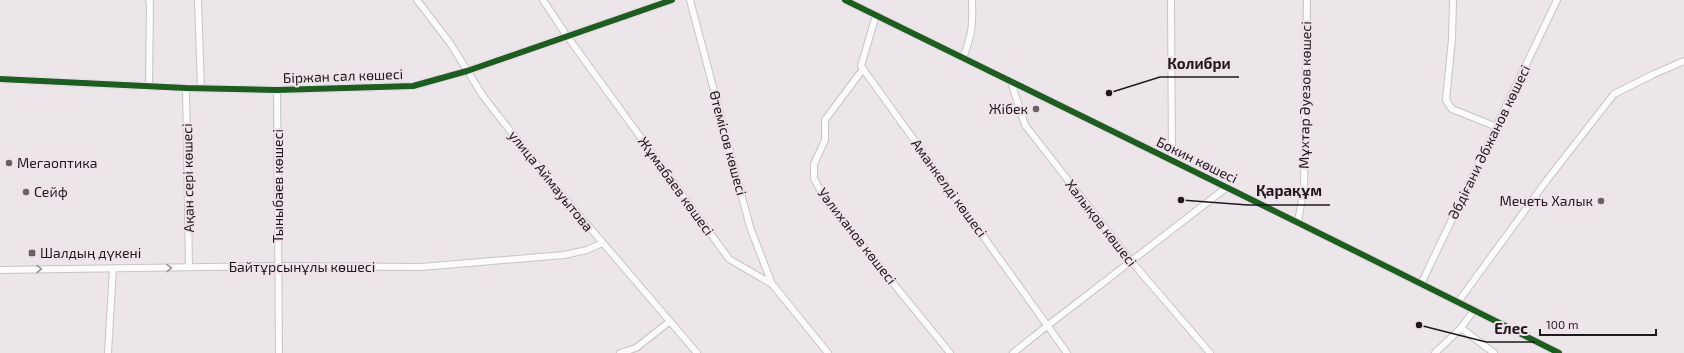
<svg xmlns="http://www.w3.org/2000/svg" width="1684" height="353" font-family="'Exo 2',sans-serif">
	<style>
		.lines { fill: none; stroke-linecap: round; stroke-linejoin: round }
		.street-casing { stroke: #c7c3c6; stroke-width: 8 }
		.street { stroke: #fcfbfc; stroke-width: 6 }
		.cycleway-casing { stroke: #f0e2eb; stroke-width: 8 }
		.cycleway { stroke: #1b5e20; stroke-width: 6 }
		.oneway { stroke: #989597 }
		.poi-dot { fill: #666164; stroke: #f0e2eb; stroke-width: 1.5 }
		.labels { text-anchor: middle; stroke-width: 4; stroke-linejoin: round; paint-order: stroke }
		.street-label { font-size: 14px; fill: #1e191c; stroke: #f0e2eb }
		.poi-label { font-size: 14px; fill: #1e191c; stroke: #f0e2eb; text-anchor: start }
		.leader { fill: none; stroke: #1e191c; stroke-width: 1.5 }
		.callout-dot { fill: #1e191c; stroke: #f0e2eb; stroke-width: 1.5 }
		.callout-label { font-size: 15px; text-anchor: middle; font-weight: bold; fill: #1e191c; stroke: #f0e2eb; stroke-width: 4; stroke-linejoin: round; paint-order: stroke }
	</style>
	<rect width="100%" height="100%" fill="#ece6ea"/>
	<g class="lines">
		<g class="street-casing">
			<g id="street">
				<path d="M149 0 150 3 149 86"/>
				<path d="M198 0 201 88"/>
				<path d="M417 0 450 43 483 96 544 174 697 353"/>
				<path d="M543 0 567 36 729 259 772 284 828 353"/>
				<path d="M690 0 750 227 772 284"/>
				<path d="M845 0C1083 117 1322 233 1559 353"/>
				<path d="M1171 0 1172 161"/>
				<path d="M1453 0 1452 39 1446 100 1452 109 1497 127"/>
				<path d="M876 15 861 66 1067 353"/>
				<path d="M963 58C972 35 973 25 972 0"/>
				<path d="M863 69 825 120V140L814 164V179L827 202 950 353"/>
				<path d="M0 79 186 88 277 90 413 86 467 71 672 0"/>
				<path d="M1011 82 1025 125 1131 261 1210 353"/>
				<path d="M186 88 189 267"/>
				<path d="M277 90 279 353"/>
				<path d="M1298 221 1304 189 1307 0"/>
				<path d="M0 270 279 266 421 267 564 255 587 250 602 243"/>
				<path d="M1421 284 1557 0"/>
				<path d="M1458 302 1547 180 1614 94 1654 74 1684 61"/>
				<path d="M1461 328 1494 353"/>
				<path d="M108 353 113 269"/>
				<path d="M620 353 636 348 669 322"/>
				<path d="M1013 353 1047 326 1226 188"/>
				<path d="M1435 353 1461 328 1474 310"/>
			</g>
		</g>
		<use href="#street" class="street"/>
		<g class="cycleway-casing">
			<g id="cycleway">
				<path d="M845 0C1083 117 1322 233 1559 353"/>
				<path d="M0 79 186 88 277 90 413 86 467 71 672 0"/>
			</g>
		</g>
		<use href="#cycleway" class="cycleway"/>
	</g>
	<defs><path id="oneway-chevron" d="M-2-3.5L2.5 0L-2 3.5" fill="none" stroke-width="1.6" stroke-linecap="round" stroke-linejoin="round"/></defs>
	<g class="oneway">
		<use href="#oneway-chevron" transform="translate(169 268) rotate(-1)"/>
		<use href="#oneway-chevron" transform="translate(39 269) rotate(-1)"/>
	</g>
	<g class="poi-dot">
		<circle cx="1036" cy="109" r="4"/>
		<circle cx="9" cy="163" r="4"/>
		<circle cx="26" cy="192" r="4"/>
		<circle cx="1601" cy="201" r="4"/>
		<rect x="28" y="249" width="8" height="8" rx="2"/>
	</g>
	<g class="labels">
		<g class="street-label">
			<text transform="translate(343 76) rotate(-2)" y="5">Біржан сал көшесі</text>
			<text transform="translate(1305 95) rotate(-89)" y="5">Мұхтар Әуезов көшесі</text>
			<text transform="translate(1489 142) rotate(-64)" y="5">Әбдіғани Әбжанов көшесі</text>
			<text transform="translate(728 143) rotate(75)" y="5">Өтемісов көшесі</text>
			<text transform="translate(1197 160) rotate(26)" y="5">Бокин көшесі</text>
			<text transform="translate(188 178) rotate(-91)" y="5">Ақан сері көшесі</text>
			<text transform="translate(551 181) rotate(51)" y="5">улица Аймауытова</text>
			<text transform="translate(278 186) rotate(-90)" y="5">Тыныбаев көшесі</text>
			<text transform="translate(676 186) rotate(54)" y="5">Жұмабаев көшесі</text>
			<text transform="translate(949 188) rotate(54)" y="5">Аманкелді көшесі</text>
			<text transform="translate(1101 223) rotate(52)" y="5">Халықов көшесі</text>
			<text transform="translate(857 236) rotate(52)" y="5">Уәлиханов көшесі</text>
			<text x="302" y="272">Байтұрсынұлы көшесі</text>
		</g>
		<g class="poi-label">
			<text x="1028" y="114" text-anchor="end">Жібек</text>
			<text x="17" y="168">Мегаоптика</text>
			<text x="34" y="197">Сейф</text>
			<text x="1593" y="206" text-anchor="end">Мечеть Халык</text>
			<text x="40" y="258">Шалдың дүкені</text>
		</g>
	</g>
	<path class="leader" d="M1109 93L1160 77H1239M1181 200L1248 205H1330M1419 325L1486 342H1535"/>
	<g class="callout-dot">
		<circle cx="1109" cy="93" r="4"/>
		<circle cx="1181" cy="200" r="4"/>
		<circle cx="1419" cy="325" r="4"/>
	</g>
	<g class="callout-label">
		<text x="1199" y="69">Колибри</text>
		<text x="1289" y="196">Қарақұм</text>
		<text x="1511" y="334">Елес</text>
	</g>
	<path d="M1540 329v6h116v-6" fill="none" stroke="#1e191c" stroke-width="2"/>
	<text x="1546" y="329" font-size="12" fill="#1e191c" stroke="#f0e2eb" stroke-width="3" paint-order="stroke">100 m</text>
</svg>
